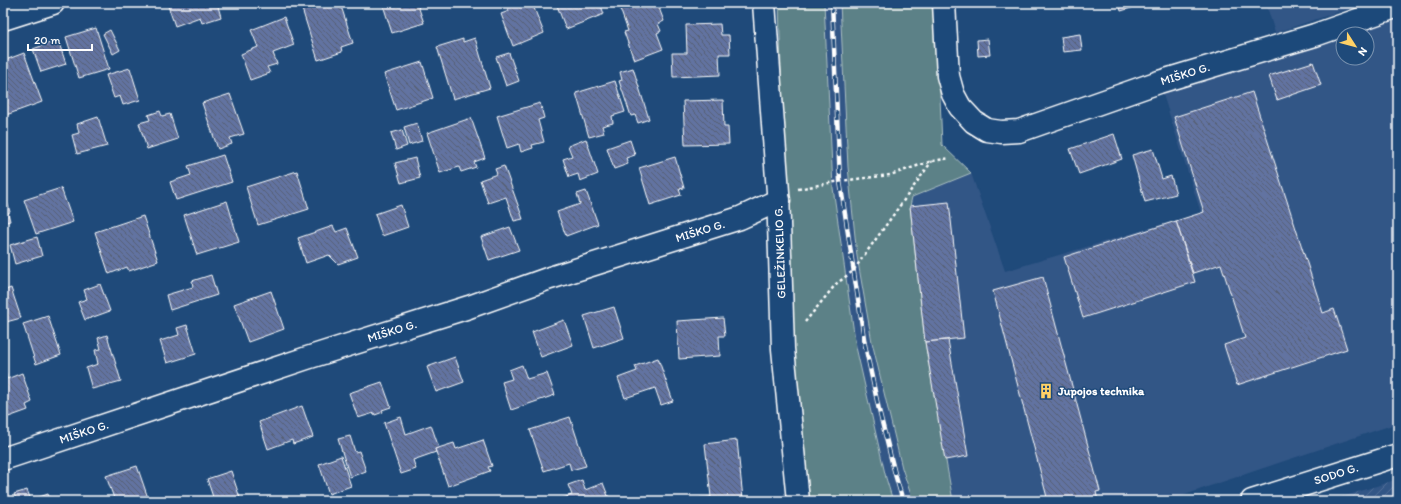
<svg xmlns="http://www.w3.org/2000/svg" width="1401" height="504" font-family="Itim,sans-serif">
	<style>
		.built { fill: #335686; fill-rule: evenodd }
		.industrial { fill: url(#industrial-furrows) }
		.green { fill: #5b8187; stroke: #adc0c3 }
		.building { fill: url(#building-back-hatch); stroke: #fff }
		.lines { fill: none; stroke-linecap: round; stroke-linejoin: round }
		.minor-casing { stroke: #fff; stroke-width: 25 }
		.path { stroke: #fff; stroke-width: 2.5; stroke-dasharray: 3 3; stroke-linecap: butt }
		.minor { stroke: #1f4a7a; stroke-width: 22 }
		.rail-casing { stroke: #fff; stroke-width: 4.5 }
		.rail { stroke: #1f4a7a; stroke-width: 3; stroke-dasharray: 9; stroke-linecap: butt }
		.labels { text-anchor: middle; stroke-width: 3; stroke-linejoin: round; paint-order: stroke }
		.street-label { font-size: 12px; fill: #fff; stroke: #1f4a7a }
		.poi-label { font-size: 12px; font-weight: bold; fill: #fff; stroke: #1f4a7a; text-anchor: start }
	</style>
	<defs>
		<pattern id="industrial-furrows" width="10" height="10" patternUnits="userSpaceOnUse"><rect width="10" height="10" fill="#335686"/><path d="M-1 1l2-2M0 10L10 0M9 11l2-2" fill="none" stroke="#526f98"/></pattern>
		<pattern id="building-back-hatch" width="6" height="6" patternUnits="userSpaceOnUse"><rect width="6" height="6" fill="#6273a1"/><path d="M-1 5l2 2M0 0l6 6M5-1l2 2" fill="none" stroke="#565e72"/></pattern>
	</defs>
	<rect width="100%" height="100%" fill="#1f4a7a"/>
	<filter id="ink" filterUnits="userSpaceOnUse"><feTurbulence type="fractalNoise" baseFrequency=".025" numOctaves="2"/><feDisplacementMap in="SourceGraphic" scale="8" xChannelSelector="R" yChannelSelector="G"/><feConvolveMatrix kernelMatrix="1 2 1 2 8 2 1 2 1" color-interpolation-filters="sRGB"/></filter>
	<g filter="url(#ink)">
		<g class="built">
			<path d="M824 3H840L848 167 857 256 872 342 902 468 913 501H893L886 478 856 347 833 188Z"/>
			<path d="M1266 3H1365L1275 33Z"/>
			<path d="M1398 6V423L1210 486 1168 501H953L925 342 910 206 912 197 971 173 1005 271 1201 213 1159 82ZM1343 34H1367V58H1343Z"/>
		</g>
		<path class="industrial" d="M1398 479V501H1330Z"/>
		<g class="green">
			<path d="M779 3H824L833 188 856 347 886 478 893 501H810L794 356 785 196Z"/>
			<path d="M840 3H936L942 145 971 173 912 197 910 206 925 342 953 501H913L902 468 872 342 857 256 848 167Z"/>
		</g>
		<g class="building">
			<path d="M167 3H217L221 17 202 23 200 17 175 26Z"/>
			<path d="M319 3H327L328 5 340 3 353 43 341 47 342 52 318 60 302 9Z"/>
			<path d="M387 3H417L424 23 392 33 383 5Z"/>
			<path d="M505 3H532L544 33 513 46 501 14 509 11Z"/>
			<path d="M556 3H600L604 14 566 29Z"/>
			<path d="M618 3H657L664 21 658 24 661 31 657 33 663 49 634 60 624 32 628 31Z"/>
			<path d="M1119 3H1148L1121 11Z"/>
			<path d="M284 17 294 45 273 53 277 64 267 67 270 73 250 80 241 54 258 47 251 30Z"/>
			<path d="M720 24 721 35H729L730 54H719L720 75 673 77 672 53H687L686 25Z"/>
			<path d="M96 28 109 69 79 78 66 37Z"/>
			<path d="M110 30 120 50 113 54 103 34Z"/>
			<path d="M1080 34 1082 50 1063 52 1061 37Z"/>
			<path d="M475 38 490 88 453 99 437 47 463 39V42Z"/>
			<path d="M988 39 990 55 978 56 977 40Z"/>
			<path d="M58 40 66 64 41 72 33 49Z"/>
			<path d="M24 53 42 102 6 115 3 106V61Z"/>
			<path d="M509 53 519 81 506 86 496 57Z"/>
			<path d="M422 62 433 98 396 110 384 74Z"/>
			<path d="M1313 62 1321 85 1277 100 1269 76Z"/>
			<path d="M130 68 140 100 123 105 120 96 114 98 106 75Z"/>
			<path d="M633 68 649 119 638 123 635 115 631 116 619 81 622 80 620 72Z"/>
			<path d="M615 81 625 112 612 116 613 123 602 126 604 133 589 137 576 93Z"/>
			<path d="M1252 92 1323 313 1334 309 1347 349 1237 385 1224 345 1245 338 1221 264 1193 273 1176 221 1204 212 1174 117Z"/>
			<path d="M230 94 244 134 230 138 232 144 218 149 202 103Z"/>
			<path d="M723 100 724 127H728L729 144 685 145 683 101Z"/>
			<path d="M540 103 544 118 538 120 544 142 532 145 533 148 521 152 519 144 507 148 497 116Z"/>
			<path d="M160 111 162 116 170 114 178 139 147 149 139 123 150 120 148 115Z"/>
			<path d="M98 117 107 146 77 154 72 135 79 133 77 124Z"/>
			<path d="M471 118 485 158 474 162 476 167 461 172 459 167 440 173 427 133Z"/>
			<path d="M417 123 422 141 409 145 404 127Z"/>
			<path d="M402 130 407 146 396 150 391 133Z"/>
			<path d="M1114 134 1122 159 1079 174 1070 149Z"/>
			<path d="M586 139 598 174 580 181 578 174 569 177 563 159 572 156 568 146Z"/>
			<path d="M630 140 635 155 626 158 628 164 614 169 607 148Z"/>
			<path d="M1153 149 1162 179 1171 176 1176 194 1145 202 1132 155Z"/>
			<path d="M223 155 232 182 176 200 170 182 191 175 188 166Z"/>
			<path d="M675 157 684 188 679 189 681 195 650 205 639 168Z"/>
			<path d="M415 158 420 178 401 183 395 163Z"/>
			<path d="M504 166 523 219 514 221 506 197 488 203 480 180 497 174 495 169Z"/>
			<path d="M297 171 309 209 258 225 246 187Z"/>
			<path d="M3 187 10 212 8 213 10 221 3 223Z"/>
			<path d="M61 188 73 222 36 234 24 200Z"/>
			<path d="M586 191 598 224 566 236 557 212 580 204 577 194Z"/>
			<path d="M227 201 239 242 197 255 184 215Z"/>
			<path d="M949 202 964 338 925 342 910 206Z"/>
			<path d="M401 205 408 227 382 236 375 214Z"/>
			<path d="M143 216 158 261 129 271 127 267 109 274 95 232Z"/>
			<path d="M1176 221 1195 282 1083 318 1064 257Z"/>
			<path d="M333 226 336 232 347 228 358 257 338 264 329 255 306 263 298 238Z"/>
			<path d="M510 227 519 250 489 260 481 237Z"/>
			<path d="M37 237 42 256 15 264 10 245Z"/>
			<path d="M211 275 217 295 170 310 166 295 193 287 192 281Z"/>
			<path d="M1043 277 1100 491 1096 492 1098 501H1048L993 291Z"/>
			<path d="M100 284 110 311 85 320 78 302 87 299 84 290Z"/>
			<path d="M11 288 21 318 6 322 3 314V291Z"/>
			<path d="M271 291 284 329 248 342 234 304Z"/>
			<path d="M614 307 624 338 594 348 584 316Z"/>
			<path d="M48 316 61 355 36 364 23 324Z"/>
			<path d="M723 318 725 336H719L720 356 679 359 677 321Z"/>
			<path d="M564 320 573 345 541 357 532 332Z"/>
			<path d="M187 325 196 354 167 363 160 341 179 335 177 328Z"/>
			<path d="M107 335 121 381 92 389 86 368 98 364 95 350 101 349 98 338Z"/>
			<path d="M948 340 968 456 945 460 925 342Z"/>
			<path d="M455 357 464 382 436 392 427 367Z"/>
			<path d="M658 358 673 401 661 405 655 388 625 398 618 378 637 371 635 366Z"/>
			<path d="M522 365 527 379 547 373 555 395 511 410 502 382 512 379 509 370Z"/>
			<path d="M22 373 32 402 26 405 28 410 3 419V375L6 374 7 379Z"/>
			<path d="M382 382 391 407 382 410 383 412 375 415 374 413 358 418 349 393Z"/>
			<path d="M302 406 313 437 293 444 292 440 268 449 259 422Z"/>
			<path d="M401 417 406 434 431 425 439 448 435 449 436 452 413 460 416 469 401 474 384 423Z"/>
			<path d="M570 417 586 466 571 470 569 463 544 471 530 430Z"/>
			<path d="M350 436 355 452 359 451 366 471 350 477 338 439Z"/>
			<path d="M483 440 492 466 488 467 490 471 448 486 435 449 454 443 456 449Z"/>
			<path d="M737 440 743 499H738V501H700V498L711 497 705 444Z"/>
			<path d="M341 456 351 486 329 494 319 464Z"/>
			<path d="M137 466 148 498 139 501H131L130 497 115 501 106 476Z"/>
			<path d="M231 471 241 501H204L213 497 207 479Z"/>
			<path d="M582 480 585 490 603 483 610 501H562L561 499 572 495 568 485Z"/>
			<path d="M27 490 31 500 48 494 51 501H17L14 494Z"/>
		</g>
		<g class="lines">
			<g class="minor-casing">
				<g id="minor">
					<path d="M764 3 778 192 783 349 798 501"/>
					<path d="M944 3 948 76 953 94 960 107 974 122 987 130 1001 132 1019 131 1159 82 1315 35 1398 6"/>
					<path d="M3 19 53 3"/>
					<path d="M3 459 307 358 469 307 550 278 740 218 779 200"/>
					<path d="M1252 501 1398 455"/>
				</g>
			</g>
			<g class="path">
				<path d="M798 189 840 181 890 175 932 161 950 158"/>
				<path d="M805 322 836 284 853 271 932 161"/>
			</g>
			<use href="#minor" class="minor"/>
			<g class="rail-casing">
				<path id="rail" d="M832 3 840 181 865 345 879 410 895 474 903 501"/>
			</g>
			<use href="#rail" class="rail"/>
		</g>
	</g>
	<defs>
		<g id="building-bare" transform="scale(1.2)"><path d="M-4-6H4V6H1V3H-1V6H-4ZM-2.5-4.3h1.7v1.8h-1.7ZM.8-4.3h1.7v1.8H.8ZM-2.5-1h1.7V.8h-1.7ZM.8-1h1.7V.8H.8Z" fill="#ffd166" stroke="#1f4a7a" stroke-width="2.5" paint-order="stroke"/></g>
	</defs>
	<g fill-rule="evenodd">
		<use href="#building-bare" x="1046" y="391"/>
	</g>
	<g class="labels">
		<g class="street-label">
			<text transform="translate(1185 74) rotate(-17)" y="4">MIŠKO G.</text>
			<text transform="translate(700 231) rotate(-17)" y="4">MIŠKO G.</text>
			<text transform="translate(780 252) rotate(-92)" y="4">GELEŽINKELIO G.</text>
			<text transform="translate(392 331) rotate(-17)" y="4">MIŠKO G.</text>
			<text transform="translate(84 432) rotate(-18)" y="4">MIŠKO G.</text>
			<text transform="translate(1336 474) rotate(-18)" y="4">SODO G.</text>
		</g>
		<g class="poi-label">
			<text x="1058" y="395">Jupojos technika</text>
		</g>
	</g>
	<rect width="1401" height="504" fill="none" stroke="#1f4a7a" stroke-width="16"/>
	<rect x="8" y="8" width="1385" height="488" fill="none" stroke="#fff" stroke-width="1.5" filter="url(#ink)"/>
	<g transform="translate(1355 46) rotate(126)"><circle r="19" fill="#1f4a7a" stroke="#7992af"/>
	<path d="M0-3L7 15L0 10L-7 15Z" fill="#ffd166"/>
	<text y="-6" font-size="11" font-weight="bold" text-anchor="middle" fill="#ffffff">N</text>
	</g>
	<path d="M28 44v6h64v-6" fill="none" stroke="#ffffff" stroke-width="2"/>
	<text x="34" y="44" font-size="12" fill="#ffffff" stroke="#1f4a7a" stroke-width="3" paint-order="stroke">20 m</text>
</svg>
